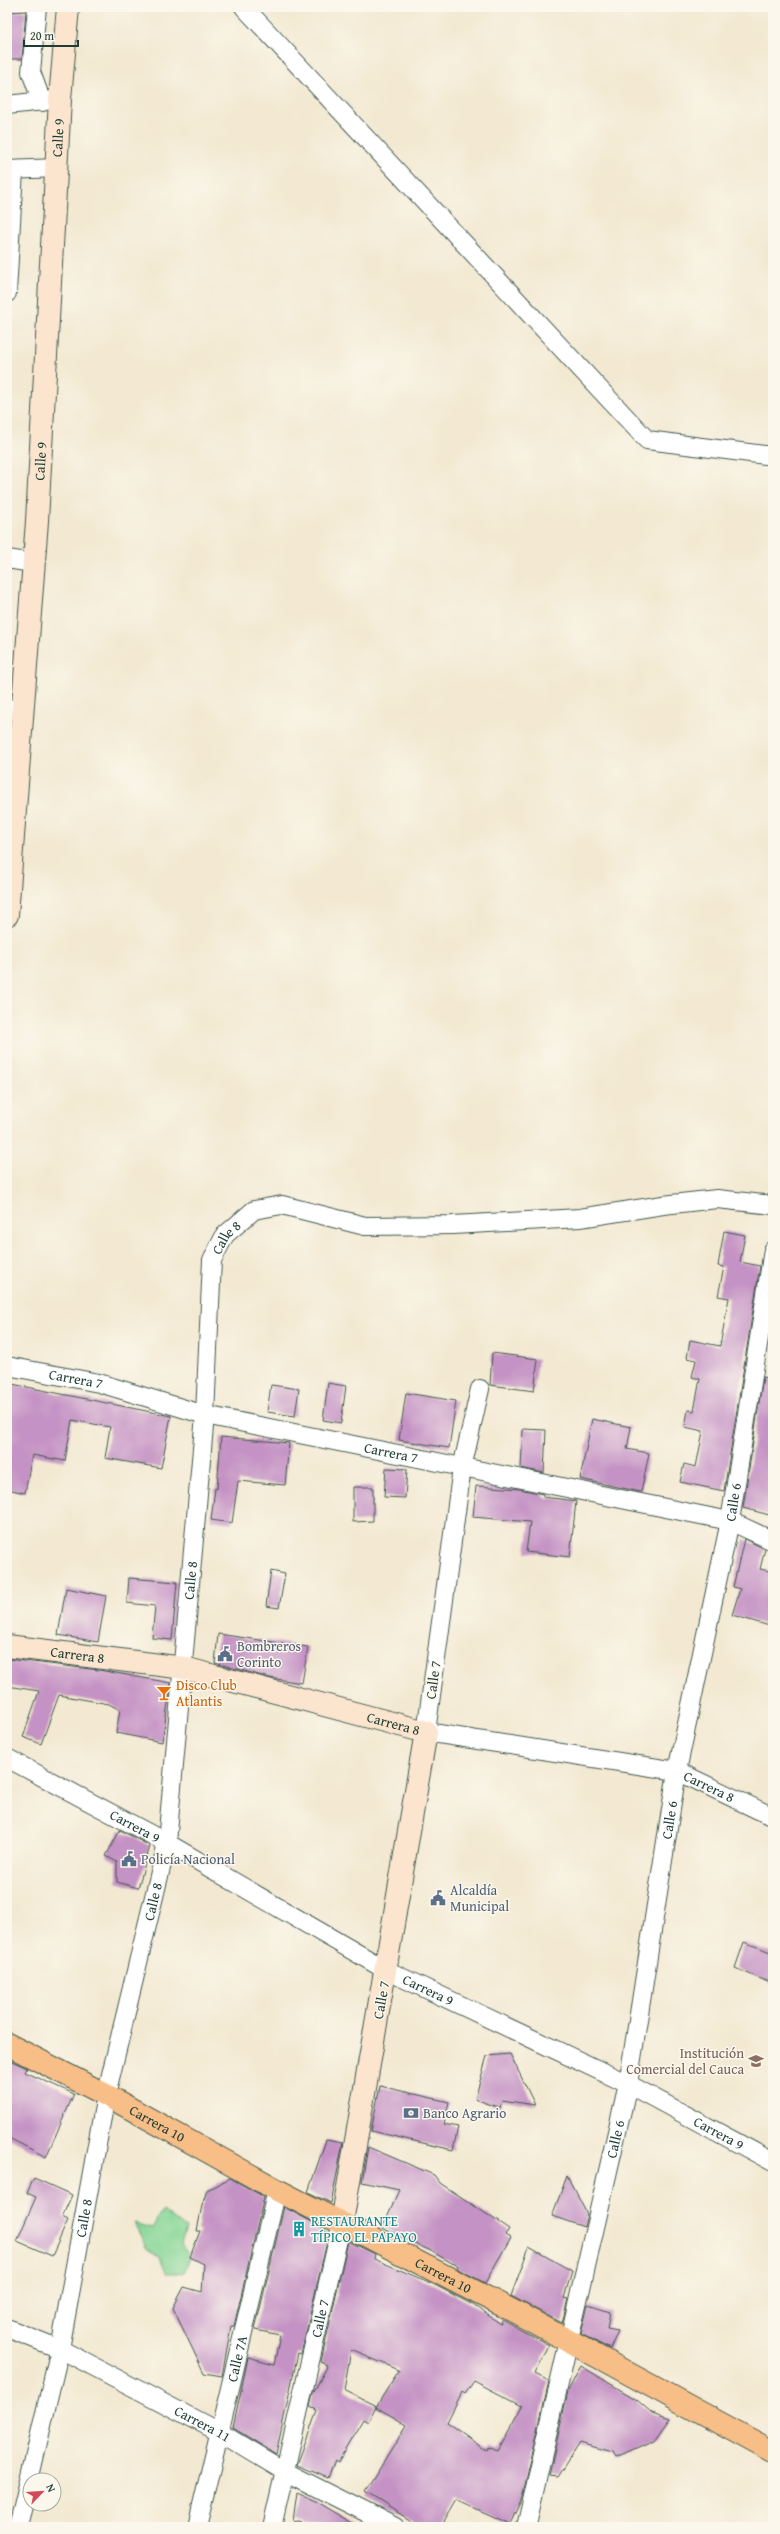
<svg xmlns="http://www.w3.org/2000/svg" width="780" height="2534" font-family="'Gentium Book Plus',serif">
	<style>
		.green { fill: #85d595; stroke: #528964 }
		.building { fill: #c492c4; fill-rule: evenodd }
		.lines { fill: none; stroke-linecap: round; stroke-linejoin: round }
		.street-casing { stroke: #3f574c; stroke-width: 20 }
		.secondary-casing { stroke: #3f574c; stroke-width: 24 }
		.primary-casing { stroke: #3f574c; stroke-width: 24 }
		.street { stroke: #fff; stroke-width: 18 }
		.secondary { stroke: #fce5cf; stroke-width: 22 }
		.primary { stroke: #f7be87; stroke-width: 22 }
		.labels { text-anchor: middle; stroke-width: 3; stroke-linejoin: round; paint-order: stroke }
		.street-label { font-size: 14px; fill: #1f3d34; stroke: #fbf7ec }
		.service-label { font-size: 14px; fill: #4e5e75; stroke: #fbf7ec; text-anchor: start }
		.food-label { font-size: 14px; fill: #c56008; stroke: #fbf7ec; text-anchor: start }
		.education-label { font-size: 14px; fill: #785e54; stroke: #fbf7ec; text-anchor: end }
		.culture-label { font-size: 14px; fill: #0d838f; stroke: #fbf7ec; text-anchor: start }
	</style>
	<rect width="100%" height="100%" fill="#fbf7ec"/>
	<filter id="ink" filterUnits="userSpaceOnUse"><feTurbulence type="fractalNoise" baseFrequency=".025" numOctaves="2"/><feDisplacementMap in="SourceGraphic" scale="8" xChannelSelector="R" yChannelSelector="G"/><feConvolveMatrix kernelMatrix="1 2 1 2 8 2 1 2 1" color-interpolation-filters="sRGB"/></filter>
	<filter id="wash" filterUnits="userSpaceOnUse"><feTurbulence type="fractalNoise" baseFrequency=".012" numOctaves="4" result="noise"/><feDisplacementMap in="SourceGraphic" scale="16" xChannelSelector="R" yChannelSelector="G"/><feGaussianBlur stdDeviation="0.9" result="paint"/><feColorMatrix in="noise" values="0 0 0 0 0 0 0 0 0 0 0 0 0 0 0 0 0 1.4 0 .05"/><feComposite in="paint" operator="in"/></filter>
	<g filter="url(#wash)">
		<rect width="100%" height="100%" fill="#f3e9d2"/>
		<path class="green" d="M163 2211 186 2229 181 2244 190 2257 184 2273H166L159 2256 147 2249 134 2223 153 2228Z"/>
		<g id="blocks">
			<g class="building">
				<path d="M26 11 22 59H7V12Z"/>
				<path d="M724 1231 745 1235 740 1262 760 1266 724 1491 680 1482 684 1464 696 1467 703 1431 685 1427 688 1410 694 1411 700 1379 692 1377 696 1360 687 1358 690 1340 720 1346 729 1298 718 1296 724 1267 718 1266Z"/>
				<path d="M492 1353 538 1359 534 1391 490 1385Z"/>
				<path d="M763 1377 773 1379V1516L743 1508Z"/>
				<path d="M7 1383 171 1416 161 1468 105 1458 110 1427 72 1420 65 1461 32 1455 25 1493 7 1489Z"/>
				<path d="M328 1383 346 1386 341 1423 323 1420Z"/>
				<path d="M271 1385 299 1389 295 1416 267 1412Z"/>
				<path d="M406 1393 456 1401 449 1448 399 1440Z"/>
				<path d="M592 1419 631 1427 627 1449 649 1453 641 1492 580 1479Z"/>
				<path d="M523 1429 546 1430 544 1473 521 1468Z"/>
				<path d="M221 1437 289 1443 285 1485 238 1481 232 1523 211 1520 215 1488 217 1489Z"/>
				<path d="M386 1468 407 1469 405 1498 384 1497Z"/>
				<path d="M476 1486 520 1489 543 1494V1497L576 1501 570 1557 526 1552 530 1522 473 1517Z"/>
				<path d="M353 1487H373V1521L353 1522Z"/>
				<path d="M744 1539 765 1549 760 1569 773 1572V1627L732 1615 740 1589 733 1587Z"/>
				<path d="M271 1571 285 1574 279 1608 266 1606Z"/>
				<path d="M129 1578 177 1582 172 1640 152 1638 155 1606 127 1603Z"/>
				<path d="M66 1588 106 1596 98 1642 58 1635Z"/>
				<path d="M218 1634 308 1647 302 1683 270 1678 215 1663Z"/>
				<path d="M7 1659 99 1670 171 1683 162 1742 116 1733 120 1710 109 1704 59 1695 41 1744 23 1737 39 1691 7 1686Z"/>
				<path d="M120 1830 150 1846 138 1888 117 1882V1862L106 1856Z"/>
				<path d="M744 1942 773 1953V1984L735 1968Z"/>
				<path d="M510 2054 535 2105 502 2100 500 2108 475 2099 487 2056Z"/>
				<path d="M7 2059 27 2068 25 2072 74 2094 46 2157 7 2137Z"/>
				<path d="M380 2086 449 2102 444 2124 458 2127 453 2150 371 2131Z"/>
				<path d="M326 2140 343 2143 331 2203 308 2192Z"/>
				<path d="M368 2147 434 2175 440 2183 509 2229 506 2234 511 2237 485 2283 456 2268 457 2266 431 2251 382 2228 399 2190 362 2182Z"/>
				<path d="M567 2176 587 2214 584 2227 552 2216Z"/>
				<path d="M34 2178 72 2195 62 2217 68 2220 52 2256 17 2241 36 2197 27 2193Z"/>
				<path d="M230 2178 264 2197 234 2326H231L222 2376 204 2373 173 2308 184 2287 202 2292 204 2264 190 2257 200 2231H197L202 2205 207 2190Z"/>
				<path d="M284 2207 325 2229V2232L329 2233 301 2354 298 2353 276 2454 233 2428 248 2358 274 2365 280 2335 255 2330Z"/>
				<path d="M348 2241 375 2254 374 2259 433 2284 473 2305 501 2324 502 2320 549 2345 535 2374 549 2381 522 2498 510 2524 457 2500 441 2527H421L365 2492 407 2425 376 2407 399 2370 351 2350 344 2390 376 2406 368 2422 363 2419 338 2462 335 2460 328 2478 297 2465 317 2410 310 2407 313 2393 328 2365 321 2362ZM474 2381 522 2406 497 2451 489 2447 487 2450 447 2422 462 2392 465 2394Z"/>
				<path d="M529 2247 572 2271 564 2298 568 2299 562 2323 511 2296Z"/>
				<path d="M588 2305 610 2312 607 2329 618 2331 610 2349 581 2334Z"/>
				<path d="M581 2366 637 2400 652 2413 670 2419 655 2440 617 2457 614 2452 580 2443 558 2477 549 2476 568 2391Z"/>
				<path d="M297 2493 313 2500 359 2527H302L303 2524 293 2522Z"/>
			</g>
		</g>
	</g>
	<g filter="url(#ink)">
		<use href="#blocks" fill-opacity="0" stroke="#3f574c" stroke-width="1"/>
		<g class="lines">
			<g class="street-casing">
				<g id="street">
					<path d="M37 7 31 72 42 102"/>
					<path d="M244 7 647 440 773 456"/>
					<path d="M7 105 53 100"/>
					<path d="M7 170 58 168"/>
					<path d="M7 293 14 170"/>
					<path d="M7 559 33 563"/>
					<path d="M7 708 23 710"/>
					<path id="s1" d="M7 1366 99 1383 205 1415 730 1521 773 1541"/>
					<path id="s2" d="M480 1389 462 1468 426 1732 677 1771 773 1817"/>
					<path id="s3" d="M7 1758 167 1843 386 1970 628 2084 773 2162"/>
					<path id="s4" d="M7 2328 60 2349 219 2432 284 2471 395 2527"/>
					<path id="s5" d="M18 2527 60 2349 106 2095 167 1843 205 1415 212 1260 225 1235 254 1210 282 1205 365 1226 453 1225 580 1218 663 1205 717 1199 773 1205"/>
					<path id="s6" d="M197 2527 277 2190"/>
					<path id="s7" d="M272 2527 342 2222"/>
					<path id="s8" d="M526 2527 628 2084 677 1771 730 1521 773 1250"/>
				</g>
			</g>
			<g class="secondary-casing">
				<g id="secondary">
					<path id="s9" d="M7 915 37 521 60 99 68 7"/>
					<path id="s10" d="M7 1646 184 1668 426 1732 342 2222"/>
				</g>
			</g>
			<g class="primary-casing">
				<g id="primary">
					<path id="s11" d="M7 2044 106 2095 277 2190 519 2314 773 2452"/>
				</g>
			</g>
			<use href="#street" class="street"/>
			<use href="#secondary" class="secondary"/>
			<use href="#primary" class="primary"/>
		</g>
	</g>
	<defs>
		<g id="civic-bare" transform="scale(1.2)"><path d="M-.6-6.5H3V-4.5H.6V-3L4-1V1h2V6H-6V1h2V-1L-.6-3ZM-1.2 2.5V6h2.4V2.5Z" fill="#5c6f8a" stroke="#fbf7ec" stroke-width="2.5" paint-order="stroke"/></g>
		<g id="bar-bare" transform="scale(1.2)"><path d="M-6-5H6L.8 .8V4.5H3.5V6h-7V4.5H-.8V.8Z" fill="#e8710a" stroke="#fbf7ec" stroke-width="2.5" paint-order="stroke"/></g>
		<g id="school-bare" transform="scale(1.2)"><path d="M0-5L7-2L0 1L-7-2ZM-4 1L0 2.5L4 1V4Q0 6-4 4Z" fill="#8d6e63" stroke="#fbf7ec" stroke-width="2.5" paint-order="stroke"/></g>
		<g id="bank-bare" transform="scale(1.2)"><path d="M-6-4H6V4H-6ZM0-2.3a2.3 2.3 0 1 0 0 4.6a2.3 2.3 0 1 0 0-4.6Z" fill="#5c6f8a" stroke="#fbf7ec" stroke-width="2.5" paint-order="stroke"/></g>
		<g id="building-bare" transform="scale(1.2)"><path d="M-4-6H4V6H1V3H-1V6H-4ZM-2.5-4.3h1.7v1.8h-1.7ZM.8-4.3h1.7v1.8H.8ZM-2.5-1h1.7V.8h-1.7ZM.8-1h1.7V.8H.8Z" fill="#0f9aa8" stroke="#fbf7ec" stroke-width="2.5" paint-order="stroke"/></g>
	</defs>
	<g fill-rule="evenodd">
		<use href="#civic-bare" x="225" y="1654"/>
		<use href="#bar-bare" x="164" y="1693"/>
		<use href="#civic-bare" x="129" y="1859"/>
		<use href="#civic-bare" x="438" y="1898"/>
		<use href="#school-bare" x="756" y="2061"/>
		<use href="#bank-bare" x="411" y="2113"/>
		<use href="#building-bare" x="299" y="2229"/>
	</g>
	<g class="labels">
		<g class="street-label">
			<text dy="5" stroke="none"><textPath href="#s9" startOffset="779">Calle 9</textPath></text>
			<text dy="5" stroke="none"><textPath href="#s9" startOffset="455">Calle 9</textPath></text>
			<text dy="5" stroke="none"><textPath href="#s5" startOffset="1312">Calle 8</textPath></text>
			<text dy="5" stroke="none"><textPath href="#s1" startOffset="70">Carrera 7</textPath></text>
			<text dy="5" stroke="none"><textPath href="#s1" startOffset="394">Carrera 7</textPath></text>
			<text dy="5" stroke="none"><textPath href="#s8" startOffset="1046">Calle 6</textPath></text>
			<text dy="5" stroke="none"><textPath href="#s5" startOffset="964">Calle 8</textPath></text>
			<text dy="5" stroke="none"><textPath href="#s10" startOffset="71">Carrera 8</textPath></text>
			<text transform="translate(433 1680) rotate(-82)" y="5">Calle 7</text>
			<text dy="5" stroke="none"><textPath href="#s10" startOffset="395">Carrera 8</textPath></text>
			<text dy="5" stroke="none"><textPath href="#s2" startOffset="637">Carrera 8</textPath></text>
			<text dy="5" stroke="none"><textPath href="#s8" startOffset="722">Calle 6</textPath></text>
			<text dy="5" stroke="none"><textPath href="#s3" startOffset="145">Carrera 9</textPath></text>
			<text dy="5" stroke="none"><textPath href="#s5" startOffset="640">Calle 8</textPath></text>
			<text dy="5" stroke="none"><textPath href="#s3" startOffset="481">Carrera 9</textPath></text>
			<text transform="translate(381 2000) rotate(-80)" y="5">Calle 7</text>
			<text dy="5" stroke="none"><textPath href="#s11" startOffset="170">Carrera 10</textPath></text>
			<text dy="5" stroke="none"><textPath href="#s3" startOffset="805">Carrera 9</textPath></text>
			<text dy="5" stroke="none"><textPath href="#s8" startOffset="398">Calle 6</textPath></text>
			<text dy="5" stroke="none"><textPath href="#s5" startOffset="316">Calle 8</textPath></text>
			<text dy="5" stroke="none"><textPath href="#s11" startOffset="494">Carrera 10</textPath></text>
			<text dy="5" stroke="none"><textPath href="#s7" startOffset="214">Calle 7</textPath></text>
			<text dy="5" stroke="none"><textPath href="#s6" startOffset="173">Calle 7A</textPath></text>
			<text dy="5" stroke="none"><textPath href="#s4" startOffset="218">Carrera 11</textPath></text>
		</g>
		<g class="service-label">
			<text x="237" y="1651">Bombreros<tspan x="237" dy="16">Corinto</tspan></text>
			<text x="141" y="1864">Policía Nacional</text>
			<text x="450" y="1895">Alcaldía<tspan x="450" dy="16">Municipal</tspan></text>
			<text x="423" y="2118">Banco Agrario</text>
		</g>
		<g class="food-label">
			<text x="176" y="1690">Disco Club<tspan x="176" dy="16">Atlantis</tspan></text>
		</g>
		<g class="education-label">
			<text x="744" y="2058">Institución<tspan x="744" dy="16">Comercial del Cauca</tspan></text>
		</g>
		<g class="culture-label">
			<text x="311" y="2226">RESTAURANTE<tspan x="311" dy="16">TÍPICO EL PAPAYO</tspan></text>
		</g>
	</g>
	<rect width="780" height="2534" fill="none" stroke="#fbf7ec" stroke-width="24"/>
	<g transform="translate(42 2492) rotate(65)"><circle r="19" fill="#fbf7ec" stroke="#a3ada2"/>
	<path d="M0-3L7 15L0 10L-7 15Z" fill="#d1495b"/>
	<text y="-6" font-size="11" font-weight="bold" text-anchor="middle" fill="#1f3d34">N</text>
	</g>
	<path d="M24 40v6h54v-6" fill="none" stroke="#1f3d34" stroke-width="2"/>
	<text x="30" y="40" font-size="12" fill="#1f3d34" stroke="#fbf7ec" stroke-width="3" paint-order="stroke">20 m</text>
</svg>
